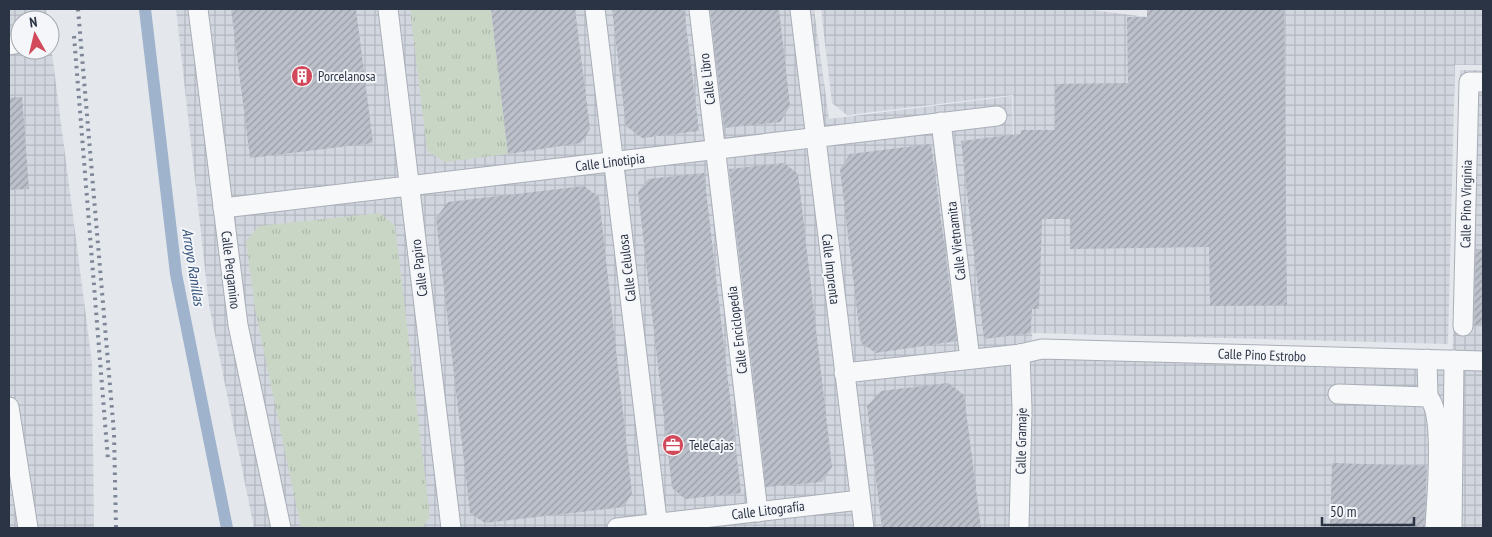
<svg xmlns="http://www.w3.org/2000/svg" width="1492" height="537" font-family="'PT Sans Narrow',sans-serif">
	<style>
		.industrial { fill: url(#industrial-grid) }
		.grass { fill: url(#grass-tufts) }
		.lines { fill: none; stroke-linecap: round; stroke-linejoin: round }
		.canal { stroke: #9fb4cc; stroke-width: 12 }
		.building { fill: url(#building-hatch) }
		.minor-casing { stroke: #a9aeb7; stroke-width: 21 }
		.minor { stroke: #f7f8fa; stroke-width: 19 }
		.rail { stroke: #7d8696; stroke-width: 4; stroke-dasharray: 2.5 5; stroke-linecap: butt }
		.labels { text-anchor: middle; stroke-width: 4; stroke-linejoin: round; paint-order: stroke }
		.poi-label { font-size: 14px; fill: #2b3445; stroke: #f4f6f9; text-anchor: start }
		.street-label { font-size: 14px; fill: #2b3445; stroke: #f4f6f9 }
		.water-label { font-size: 15px; font-style: italic; fill: #34527a; stroke: #f4f6f9 }
	</style>
	<defs>
		<pattern id="industrial-grid" width="8" height="8" patternUnits="userSpaceOnUse" patternTransform="scale(1.25)"><rect width="8" height="8" fill="#d2d6de"/><path d="M0 4h8M4 0v8" fill="none" stroke="#b4b8c0"/></pattern>
		<pattern id="grass-tufts" width="24" height="20" patternUnits="userSpaceOnUse" patternTransform="scale(1.25)"><rect width="24" height="20" fill="#c9d6c5"/><path d="M3 7l-1-3M5 7V3M7 7l1-3M15 17l-1-3M17 17v-4M19 17l1-3" fill="none" stroke="#adb8ab"/></pattern>
		<pattern id="building-hatch" width="6" height="6" patternUnits="userSpaceOnUse" patternTransform="scale(1.25)"><rect width="6" height="6" fill="#bbc0ca"/><path d="M-1 1l2-2M0 6l6-6M5 7l2-2" fill="none" stroke="#989da6"/></pattern>
	</defs>
	<rect width="100%" height="100%" fill="#e4e7ec"/>
	<g class="industrial">
		<path d="M9 9H46L48 20H20V50H50V38L92 363 94 528H9Z"/>
		<path d="M176 9H814L829 119 1012 96 1017 318 1031 319 1032 328V318H1018L1013 95 847 115 832 103 821 9H1084L1147 17V9H1483V65H1455L1448 344 1032 333 1033 358 1448 369 1441 528H254L209 305Z"/>
		<path d="M1460 70H1483V528H1451L1452 369Z"/>
	</g>
	<g class="grass">
		<path d="M410 9H491L508 154 445 162 427 151Z"/>
		<path d="M379 213 395 225 430 517 422 528H301L255 309 246 241 259 226Z"/>
	</g>
	<g class="lines">
		<path class="canal" d="M145 9 176 274 227 528"/>
	</g>
	<g class="building">
		<path d="M231 9H356L373 143 250 158Z"/>
		<path d="M491 9H575L590 129 581 143 508 154Z"/>
		<path d="M612 9H684L699 131 642 138 626 126Z"/>
		<path d="M710 9H779L790 106 780 122 724 128Z"/>
		<path d="M1147 9H1284L1287 305 1210 306 1209 247 1070 249V219H1042L1039 309H1032L1031 333 984 339 961 141 1021 134V130H1055V84L1128 83 1127 17H1147Z"/>
		<path d="M22 97 29 189 9 190V98Z"/>
		<path d="M931 144 957 341 876 353 861 343 840 169 850 154Z"/>
		<path d="M784 163 798 174 832 467 822 482 766 487 729 169Z"/>
		<path d="M704 173 741 493 685 499 672 488 638 192 648 179Z"/>
		<path d="M584 186 599 197 632 493 624 507 485 523 470 513 436 218 448 202Z"/>
		<path d="M1476 249H1483V325H1474Z"/>
		<path d="M948 383 964 395 981 528H882L867 406 881 391Z"/>
		<path d="M1332 463 1427 466 1424 528H1330Z"/>
	</g>
	<g class="lines">
		<g class="minor-casing">
			<g id="minor">
				<path d="M198 9 238 325 281 528"/>
				<path d="M388 9 451 528"/>
				<path d="M595 9 658 528"/>
				<path d="M699 9 758 512"/>
				<path d="M800 9 864 528"/>
				<path d="M9 45 15 44"/>
				<path d="M941 122 970 359"/>
				<path d="M223 208 997 116"/>
				<path d="M1463 326 1469 82H1483"/>
				<path d="M1427 359 1428 397"/>
				<path d="M844 373 1020 354 1042 349 1483 361"/>
				<path d="M1338 394 1428 397C1446 414 1436 501 1435 528"/>
				<path d="M9 407 28 528"/>
				<path d="M617 528 860 500"/>
				<path d="M1019 528 1022 409 1020 354"/>
				<path d="M1452 528 1454 360"/>
			</g>
		</g>
		<use href="#minor" class="minor"/>
		<g class="rail">
			<path d="M78 9 114 433 116 528"/>
			<path d="M74 36 108 460"/>
		</g>
	</g>
	<defs>
		<g id="building-disc" transform="scale(1.125)"><circle r="9.5" fill="#d1495b" stroke="#f4f6f9"/><path d="M-4-6H4V6H1V3H-1V6H-4ZM-2.5-4.3h1.7v1.8h-1.7ZM.8-4.3h1.7v1.8H.8ZM-2.5-1h1.7V.8h-1.7ZM.8-1h1.7V.8H.8Z" fill="#fff"/></g>
		<g id="office-disc" transform="scale(1.125)"><circle r="9.5" fill="#d1495b" stroke="#f4f6f9"/><path d="M-6-3h4V-5.5h4V-3h4V5H-6ZM-1-4.5V-3h2v-1.5ZM-6 0V1H6V0Z" fill="#fff"/></g>
	</defs>
	<g fill-rule="evenodd">
		<use href="#building-disc" x="302" y="76"/>
		<use href="#office-disc" x="673" y="445"/>
	</g>
	<g class="labels">
		<g class="poi-label">
			<text x="318" y="81">Porcelanosa</text>
			<text x="689" y="450">TeleCajas</text>
		</g>
		<g class="street-label">
			<text transform="translate(707 79) rotate(-97)" y="5">Calle Libro</text>
			<text transform="translate(610 162) rotate(-7)" y="5">Calle Linotipia</text>
			<text transform="translate(1466 204) rotate(-89)" y="5">Calle Pino Virginia</text>
			<text transform="translate(956 241) rotate(-97)" y="5">Calle Vietnamita</text>
			<text transform="translate(419 268) rotate(-97)" y="5">Calle Papiro</text>
			<text transform="translate(627 268) rotate(-97)" y="5">Calle Celulosa</text>
			<text transform="translate(831 269) rotate(83)" y="5">Calle Imprenta</text>
			<text transform="translate(231 270) rotate(83)" y="5">Calle Pergamino</text>
			<text transform="translate(737 330) rotate(-97)" y="5">Calle Enciclopedia</text>
			<text transform="translate(1262 355) rotate(2)" y="5">Calle Pino Estrobo</text>
			<text transform="translate(1021 441) rotate(-89)" y="5">Calle Gramaje</text>
			<text transform="translate(768 510) rotate(-7)" y="5">Calle Litografía</text>
		</g>
		<g class="water-label">
			<text transform="translate(193 267) rotate(81)" y="5">Arroyo Ranillas</text>
		</g>
	</g>
	<rect width="1492" height="537" fill="none" stroke="#2b3445" stroke-width="20"/>
	<g transform="translate(35 35) rotate(352)"><circle r="24" fill="#f4f6f9" stroke="#a4a8b1"/>
	<path d="M0-4L9 19L0 12L-9 19Z" fill="#d1495b"/>
	<text y="-8" font-size="14" font-weight="bold" text-anchor="middle" fill="#2b3445">N</text>
	</g>
	<path d="M1322 517v8h92v-8" fill="none" stroke="#2b3445" stroke-width="2.5"/>
	<text x="1330" y="517" font-size="15" fill="#2b3445" stroke="#f4f6f9" stroke-width="4" paint-order="stroke">50 m</text>
</svg>
